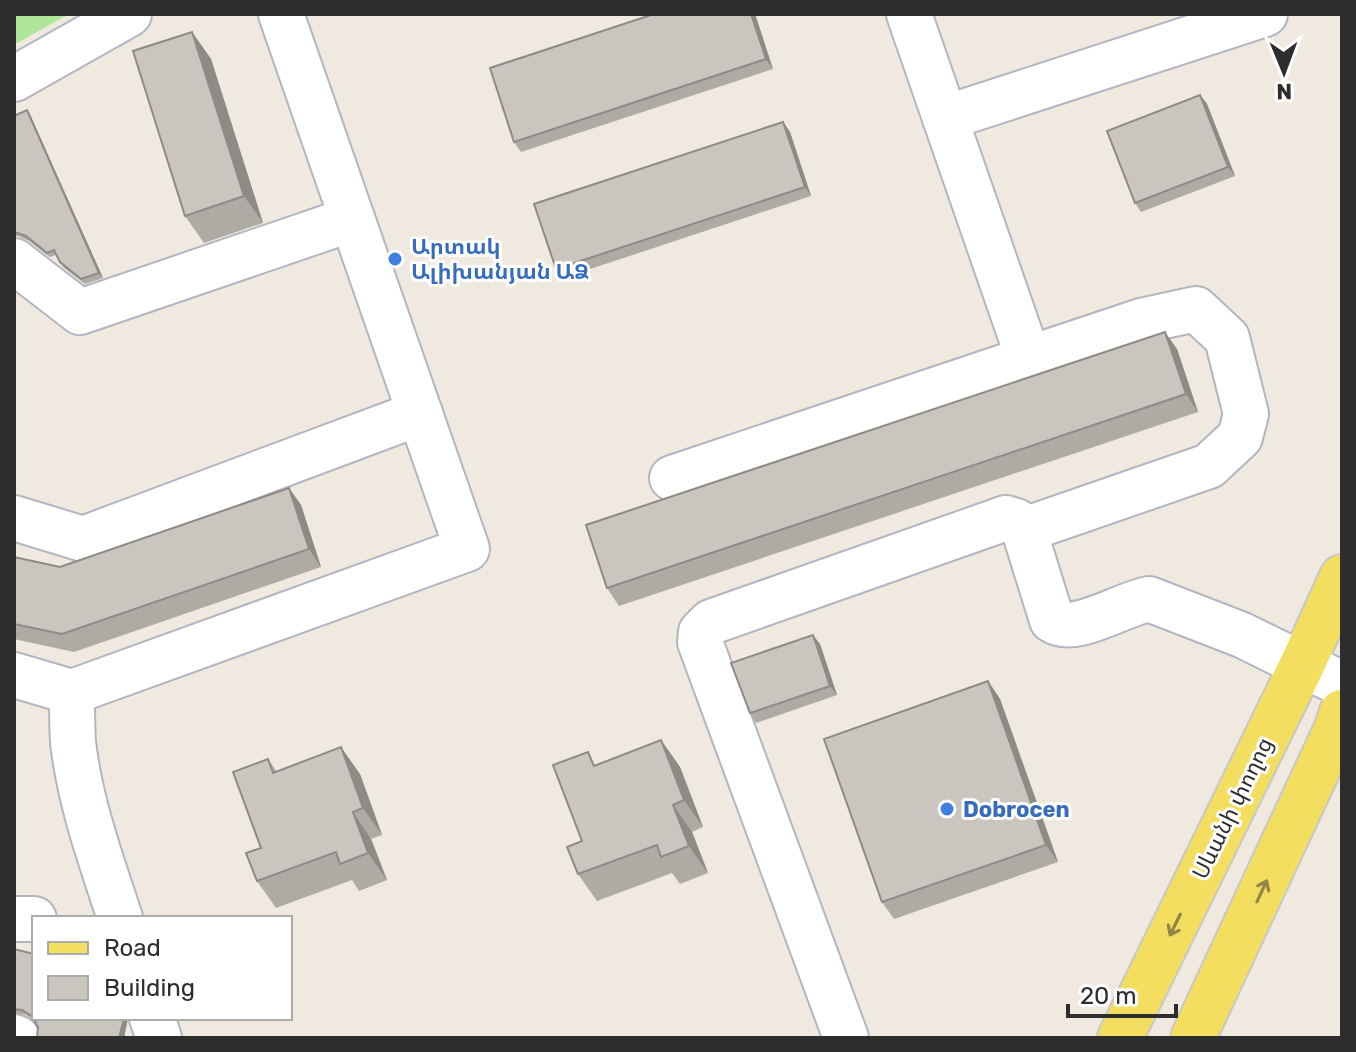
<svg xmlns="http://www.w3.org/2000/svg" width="1356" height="1052" font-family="Rubik,'Noto Sans Armenian',sans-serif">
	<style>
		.green { fill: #afe69c }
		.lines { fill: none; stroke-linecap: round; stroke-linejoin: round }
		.minor-casing { stroke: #b3b5c1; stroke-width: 48 }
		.major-casing { stroke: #c8c8c8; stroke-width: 48 }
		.minor { stroke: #fff; stroke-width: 44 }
		.major { stroke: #f4de60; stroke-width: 44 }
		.wall { fill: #aeaaa4 }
		.shaded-wall { fill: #8d8b86 }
		.building { fill: #cac6bf; stroke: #8d8b86; stroke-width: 2 }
		.oneway { stroke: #908646 }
		.shop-dot { fill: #3f7fe0; stroke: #fff; stroke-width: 3 }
		.labels { text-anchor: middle; stroke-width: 6; stroke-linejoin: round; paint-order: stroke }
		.shop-label { font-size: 22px; font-weight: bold; fill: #366cbe; stroke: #fff; text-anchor: start }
		.street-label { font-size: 22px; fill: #2d2d2d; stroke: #fff }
	</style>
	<rect width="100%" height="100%" fill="#efe9e0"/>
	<path class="green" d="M14 14H66L67 15 14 45Z"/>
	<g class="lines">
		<g class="minor-casing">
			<g id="minor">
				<path d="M909 14 1029 360"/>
				<path d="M14 79 129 14"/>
				<path d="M945 118 1265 14"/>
				<path d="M14 261 80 312 352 219"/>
				<path d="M672 478 1141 321 1196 309 1227 338 1246 414 1240 437 1209 466 1024 530"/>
				<path d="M14 518 83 539 420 413"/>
				<path d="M14 675 72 692 467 549 281 14"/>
				<path d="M72 692C72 709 72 726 73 742 80 803 101 860 120 918"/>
				<path d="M14 919H34"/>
				<path d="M152 1018 159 1038"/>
				<path d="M14 1037 17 1038"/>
				<path d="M846 1038 700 642 701 632 711 622 1006 518 1016 521 1024 530 1052 620C1074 636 1122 604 1149 599L1242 635 1342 684"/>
			</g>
		</g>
		<g class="major-casing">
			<g id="major">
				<path d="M1120 1038 1303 663 1342 577"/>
				<path d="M1193 1038 1336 730 1342 712"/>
			</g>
		</g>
		<use href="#minor" class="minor"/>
		<use href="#major" class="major"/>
	</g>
	<g class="wall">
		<path d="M654 14H755L773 69 521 152 514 142Z"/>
		<path d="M192 32 211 59 263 223 204 243 185 216Z"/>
		<path d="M1200 95 1207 104 1235 176 1141 212 1135 203Z"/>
		<path d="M30 115 103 278 85 284 63 267 56 255 50 257 29 241 18 236 14 237V116Z"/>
		<path d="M783 122 790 132 811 196 563 278 556 269Z"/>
		<path d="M1177 349 1198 412 619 606 607 588Z"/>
		<path d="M289 488 301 505 321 567 74 652 14 639V557L60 567Z"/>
		<path d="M820 644 837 695 756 723 750 713Z"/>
		<path d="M988 681 1000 699 1058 862 894 919 882 902Z"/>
		<path d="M661 740 680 767 703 827 692 832 708 873 680 884 672 873 597 901 578 874 582 841 597 764Z"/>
		<path d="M268 759 277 772 360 774 382 835 371 839 387 880 359 891 352 880 276 908 257 881Z"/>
		<path d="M14 949 128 1018 124 1038H37L38 1027 34 1020 26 1015 14 1013Z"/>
	</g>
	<g class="shaded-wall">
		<path d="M751 14H755L773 69 766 59Z"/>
		<path d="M192 32 211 59 263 223 244 196Z"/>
		<path d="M1200 95 1207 104 1235 176 1228 167Z"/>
		<path d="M27 110 30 115 103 278 99 273Z"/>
		<path d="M783 122 790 132 811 196 805 187Z"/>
		<path d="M1165 332 1177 349 1198 412 1186 394Z"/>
		<path d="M289 488 301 505 321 567 309 549Z"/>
		<path d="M813 635 820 644 837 695 830 686Z"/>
		<path d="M988 681 1000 699 1058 862 1046 845Z"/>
		<path d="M661 740 680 767 703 827 684 800Z"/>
		<path d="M341 747 360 774 382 835 363 808Z"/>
		<path d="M673 805 692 832 708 873 689 846Z"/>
		<path d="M353 812 371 839 387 880 368 853Z"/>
		<path d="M124 1018H128L124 1038H119Z"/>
	</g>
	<g class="building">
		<path d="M654 14H751L766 59 514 142 490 68Z"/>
		<path d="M192 32 244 196 185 216 133 51Z"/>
		<path d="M1200 95 1228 167 1135 203 1107 131Z"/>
		<path d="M27 110 99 273 81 279 60 262 54 250 47 253 26 236 14 232V116Z"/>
		<path d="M783 122 805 187 556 269 534 204Z"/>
		<path d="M1165 332 1186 394 607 588 586 525Z"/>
		<path d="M289 488 309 549 62 634 14 624V557L60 567Z"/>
		<path d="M813 635 830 686 750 713 731 663Z"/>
		<path d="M988 681 1046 845 882 902 824 739Z"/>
		<path d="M661 740 684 800 673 805 689 846 661 857 657 845 578 874 567 847 582 841 553 765 588 752 594 766Z"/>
		<path d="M341 747 363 808 353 812 368 853 340 864 336 852 257 881 246 853 261 848 233 772 268 759 273 773Z"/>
		<path d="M14 949 34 954V1018H124L119 1038H37L38 1027 32 1016 22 1010 14 1009Z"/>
	</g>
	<defs><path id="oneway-shaft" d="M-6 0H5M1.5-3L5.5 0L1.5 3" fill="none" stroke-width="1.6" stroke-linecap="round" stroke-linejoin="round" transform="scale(2)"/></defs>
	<g class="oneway">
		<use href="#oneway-shaft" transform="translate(1262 891) rotate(-65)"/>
		<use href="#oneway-shaft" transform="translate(1175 925) rotate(116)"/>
	</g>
	<g class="shop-dot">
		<circle cx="395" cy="259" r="8"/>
		<circle cx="947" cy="809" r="8"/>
	</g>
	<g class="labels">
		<g class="shop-label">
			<text x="411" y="254">Արտակ<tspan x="411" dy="25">Ալիխանյան ԱՁ</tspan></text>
			<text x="963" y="817">Dobrocen</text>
		</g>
		<g class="street-label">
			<text transform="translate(1232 808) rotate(-64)" y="8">Սևանի փողոց</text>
		</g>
	</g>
	<rect width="1356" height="1052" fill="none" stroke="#2d2d2d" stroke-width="32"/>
	<rect x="32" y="916" width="260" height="104" fill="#ffffff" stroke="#ababab" stroke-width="2"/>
	<rect x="48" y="942" width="40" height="12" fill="#f4de60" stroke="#ababab" stroke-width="2"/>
	<text x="104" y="956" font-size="24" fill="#2d2d2d">Road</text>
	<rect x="48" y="976" width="40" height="24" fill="#cac6bf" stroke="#ababab" stroke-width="2"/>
	<text x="104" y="996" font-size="24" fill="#2d2d2d">Building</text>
	<g transform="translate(1284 72) rotate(179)" stroke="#ffffff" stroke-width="6" paint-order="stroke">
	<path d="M0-6L14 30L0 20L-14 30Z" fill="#2d2d2d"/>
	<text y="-12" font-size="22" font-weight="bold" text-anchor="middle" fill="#2d2d2d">N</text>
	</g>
	<path d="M1068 1004v12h108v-12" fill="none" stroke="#2d2d2d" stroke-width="4"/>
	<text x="1080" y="1004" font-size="24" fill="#2d2d2d" stroke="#ffffff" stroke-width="6" paint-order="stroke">20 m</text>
</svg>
